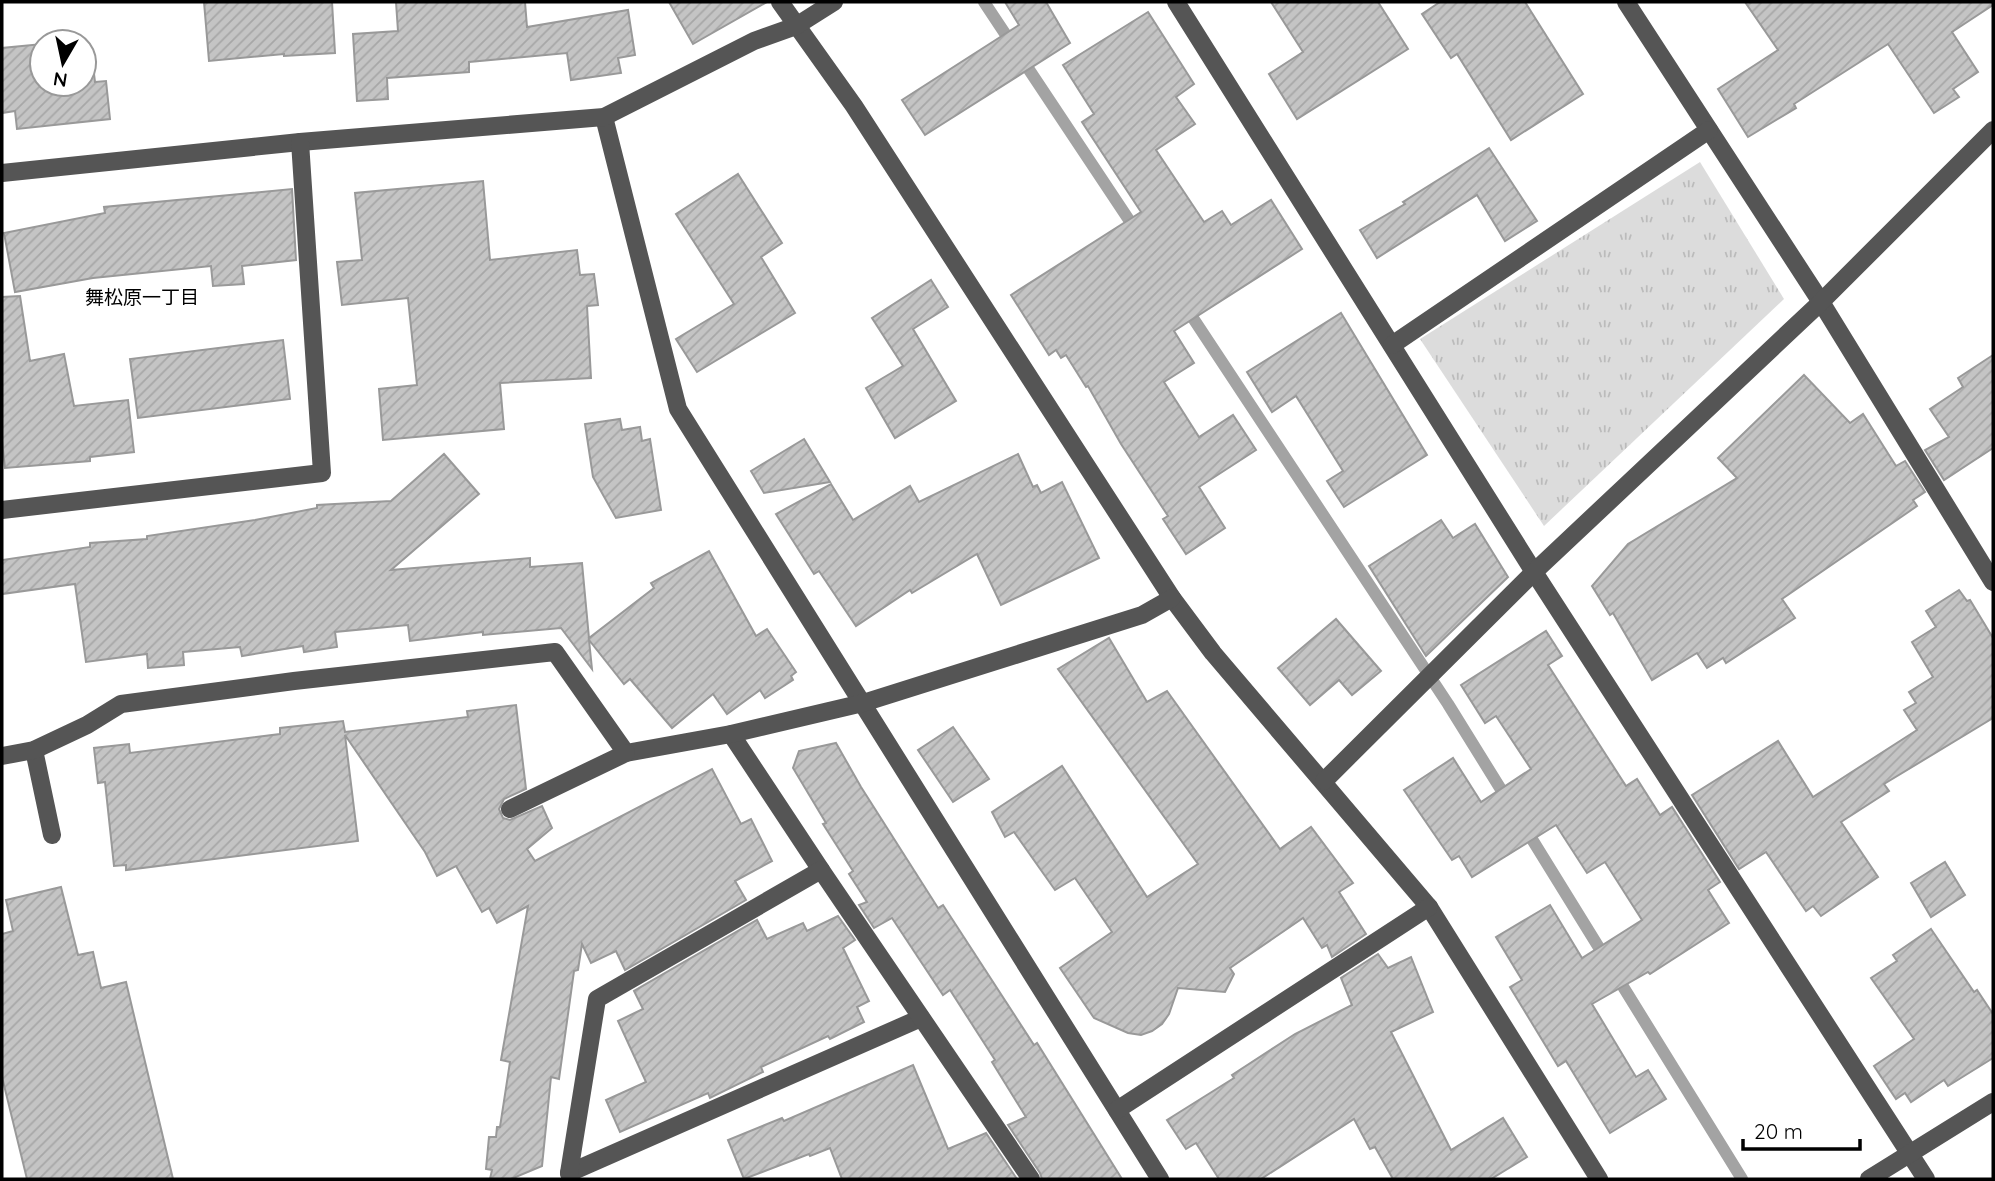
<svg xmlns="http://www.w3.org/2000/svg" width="1995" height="1181" font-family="Quicksand,'Noto Sans JP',sans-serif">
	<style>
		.park { fill: url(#park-tufts) }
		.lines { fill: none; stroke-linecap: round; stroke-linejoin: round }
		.stream { stroke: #a3a3a3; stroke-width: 12 }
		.building { fill: url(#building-hatch); stroke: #999; stroke-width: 2 }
		.minor { stroke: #555; stroke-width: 18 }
		.labels { text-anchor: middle; stroke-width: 5; stroke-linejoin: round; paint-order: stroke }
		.neighbourhood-label { font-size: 19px; fill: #000; stroke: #fff }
	</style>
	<defs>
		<pattern id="park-tufts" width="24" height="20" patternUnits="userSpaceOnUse" patternTransform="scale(1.75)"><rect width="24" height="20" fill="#dcdcdc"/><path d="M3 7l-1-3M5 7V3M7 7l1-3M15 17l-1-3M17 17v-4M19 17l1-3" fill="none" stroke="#bbb"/></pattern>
		<pattern id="building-hatch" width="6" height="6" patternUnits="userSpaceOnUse" patternTransform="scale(1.75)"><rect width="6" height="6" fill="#c4c4c4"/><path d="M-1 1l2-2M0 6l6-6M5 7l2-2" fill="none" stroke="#a7a7a7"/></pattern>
	</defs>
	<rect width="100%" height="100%" fill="#fff"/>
	<path class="park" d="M1700 162 1784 299 1544 526 1420 339Z"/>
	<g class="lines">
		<g class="stream">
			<path d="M984 2 1137 232"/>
			<path d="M1185 306 1448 704 1510 804"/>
			<path d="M1525 828 1742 1179"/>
		</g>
	</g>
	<g class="building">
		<path d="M204 2H332L335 53 284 56V54L209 61Z"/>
		<path d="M396 2H525L527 27 628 10 635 55 618 58 621 73 571 80 567 53 469 62V72L387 78 388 99 357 101 353 34 398 31Z"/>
		<path d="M669 2H767L693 44Z"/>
		<path d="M1005 2H1046L1070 43 925 135 902 100 1019 25Z"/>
		<path d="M1271 2H1378L1408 49 1297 119 1269 74 1303 52Z"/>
		<path d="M1440 2H1525L1583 94 1511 140 1457 54 1451 58 1422 14Z"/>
		<path d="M1745 2H1993V5L1952 32 1978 72 1953 89 1959 97 1934 113 1888 44 1794 104 1796 108 1748 137 1718 89 1778 50Z"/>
		<path d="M1148 12 1194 84 1176 97 1195 124 1156 150 1204 222 1222 211 1231 225 1271 200 1302 249 1174 331 1194 363 1164 382 1199 437 1233 415 1256 450 1199 487 1225 528 1186 554 1163 519 1168 516 1121 444 1088 386 1086 387 1066 355 1061 358 1056 350 1049 355 1011 295 1141 212 1082 122 1094 114 1063 65Z"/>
		<path d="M42 44V84H84V50L91 49 95 82 106 81 110 119 17 129 15 111 2 113V48Z"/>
		<path d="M1489 148 1537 221 1505 241 1477 195 1377 258 1360 230 1405 204 1403 202Z"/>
		<path d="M738 174 782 243 761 257 795 313 697 372 676 339 734 304 676 214Z"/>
		<path d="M483 181 490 260 577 250 580 275 594 274 598 305 587 306 591 378 500 383 504 429 383 440 379 389 417 385 408 298 342 305 337 262 362 260 355 193Z"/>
		<path d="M292 189 296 260 242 266 244 284 213 286 211 266 93 278 15 292 4 233 105 213 104 207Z"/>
		<path d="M931 280 948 307 913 329 956 401 895 438 866 388 903 366 872 318Z"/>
		<path d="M20 296 30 361 64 354 74 406 128 400 134 452 90 457V461L5 468 2 441V297Z"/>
		<path d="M1341 313 1427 455 1344 507 1327 481 1343 471 1296 396 1272 412 1247 372Z"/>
		<path d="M283 340 290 399 138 418 130 359Z"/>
		<path d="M1993 355V448L1944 480 1925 450 1949 437 1930 409 1963 387 1958 378Z"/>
		<path d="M1804 375 1850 423 1863 414 1896 466 1905 461 1925 492 1913 500 1917 506 1907 513 1782 599 1795 618 1726 663 1723 658 1707 668 1697 653 1652 680 1613 613 1610 615 1592 586 1628 544 1737 478 1718 458Z"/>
		<path d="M620 419 622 430 640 427 642 441 650 439 661 510 616 518 593 477 585 424Z"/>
		<path d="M804 439 830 482 764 493 751 471Z"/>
		<path d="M444 454 479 494 391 570 530 558V567L582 563 589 638 654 588 651 583 709 551 756 636 767 629 796 672 791 676 793 680 765 698 760 690 727 714 713 694 672 728 630 679 624 684 589 640 592 669 561 628 483 635V632L410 641 408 625 335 632 337 647 304 652 303 646 242 656 240 647 183 652 184 665 148 668 147 654 86 662 75 584 2 594V560L90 547V543L147 539V536L255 520 317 508V505L391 501Z"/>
		<path d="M1018 454 1033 487 1037 485 1041 493 1062 482 1099 558 1001 605 977 554 912 593 910 590 856 626 819 571 814 574 776 514 831 484 853 520 910 486 919 502Z"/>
		<path d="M1441 520 1453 538 1475 524 1508 577 1426 656 1369 566Z"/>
		<path d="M1959 590 1967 601 1970 600 1993 638V718L1884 784 1889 791 1841 822 1878 877 1821 916 1813 906 1806 911 1766 852 1739 869 1692 795 1778 741 1813 797 1917 730 1904 710 1916 703 1909 692 1933 677 1912 642 1936 627 1926 611Z"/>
		<path d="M1336 619 1381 671 1352 695 1339 680 1310 705 1278 668Z"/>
		<path d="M1546 631 1562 656 1548 665 1626 786 1637 779 1660 815 1672 807 1720 882 1708 890 1729 923 1650 974 1648 972 1592 1004 1636 1077 1648 1070 1666 1099 1610 1133 1566 1061 1558 1066 1510 987 1522 980 1496 937 1550 905 1582 958 1642 920 1605 862 1587 873 1556 825 1472 877 1459 856 1452 860 1404 790 1453 758 1481 802 1531 769 1496 716 1485 723 1461 685Z"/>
		<path d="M1109 638 1147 702 1167 691 1280 849 1311 827 1353 883 1339 892 1366 934 1332 957 1327 945 1322 948 1303 918 1230 968 1234 974 1225 992 1178 988 1169 1014 1162 1024 1152 1031 1141 1035 1128 1033 1094 1018 1060 968 1112 932 1075 878 1055 890 1014 832 1005 837 992 812 1062 766 1147 897 1198 864 1058 669Z"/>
		<path d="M516 705 526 789 504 799 499 809 503 818 510 820 542 806 552 828 527 849 535 861 712 769 741 824 751 819 772 861 735 881 746 900 625 970 616 951 591 963 582 944 578 970 574 971 559 1079 551 1077 542 1166 511 1179H490L492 1170 486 1169 489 1137H496L497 1127H500L510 1062 501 1060 528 906 497 923 489 908 482 912 456 866 437 876 425 852 345 735 358 841 126 870V865L114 866 105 782 98 783 94 748 129 744 130 753 280 734V728L343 721 345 732 468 717 467 711Z"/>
		<path d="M953 727 989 779 953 802 918 750Z"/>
		<path d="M836 743 861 787 938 908 943 905 1034 1045 1037 1043 1122 1179H1042L1040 1173 1008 1125 1026 1117 992 1062 995 1060 950 990 943 995 892 918 874 928 859 905 867 902 849 874 853 871 823 824 826 823 793 768 799 751Z"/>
		<path d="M1945 862 1965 895 1931 917 1911 883Z"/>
		<path d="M61 887 78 955 93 952 101 988 126 982 173 1179H27L2 1077V934L13 931 6 900Z"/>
		<path d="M838 916 855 940 843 948 869 1001 857 1007 864 1022 830 1039 828 1036 761 1067 763 1072 710 1098 708 1093 620 1132 606 1100 646 1082 618 1021 643 1009 634 991 757 920 767 939 803 923 807 931Z"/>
		<path d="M1931 929 1974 992 1977 990 1993 1014V1058L1948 1086 1944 1080 1911 1102 1905 1093 1896 1099 1874 1066 1914 1039 1871 978 1897 961 1893 955Z"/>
		<path d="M1378 954 1388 968 1411 957 1433 1012 1391 1032 1451 1150 1503 1118 1527 1157 1491 1179H1393L1375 1147 1370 1149 1354 1119 1261 1179H1219L1196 1143 1186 1149 1167 1120 1234 1078 1232 1075 1295 1034 1352 1005 1341 978Z"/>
		<path d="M913 1065 948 1149 986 1133 1017 1179H842L830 1148 810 1156 809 1154 744 1179 728 1140 782 1118 784 1121Z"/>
	</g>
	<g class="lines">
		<g class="minor">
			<path d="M780 2 854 106 1172 598 1213 653 1429 907 1599 1179"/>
			<path d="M1176 2 1534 572 1926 1179"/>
			<path d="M1626 2 1821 302 1993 582"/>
			<path d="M604 117 678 409 1160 1179"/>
			<path d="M2 173 300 142 604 117 754 41 796 26 834 2"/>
			<path d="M1392 345 1709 130"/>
			<path d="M2 510 322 473 300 142"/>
			<path d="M731 734 821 870"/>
			<path d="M34 750 52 835"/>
			<path d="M2 756 34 750 87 725 121 704 294 681 555 652 626 753 731 734 863 703 1142 615 1172 598"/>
			<path d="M1324 781 1534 572 1821 302 1993 130"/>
			<path d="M510 809 626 753"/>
			<path d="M1117 1110 1429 907"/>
			<path d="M569 1173 921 1018"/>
			<path d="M571 1179 569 1173 597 999 821 870 1031 1179"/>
			<path d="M1869 1179 1993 1102"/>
		</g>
	</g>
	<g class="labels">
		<g class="neighbourhood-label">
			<text x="142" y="304">舞松原一丁目</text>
		</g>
	</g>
	<rect width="1995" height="1181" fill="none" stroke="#000000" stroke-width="7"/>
	<g transform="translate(63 63) rotate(189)"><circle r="33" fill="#ffffff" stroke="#999999" stroke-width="2"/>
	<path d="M0-5L12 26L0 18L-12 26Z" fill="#000000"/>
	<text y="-10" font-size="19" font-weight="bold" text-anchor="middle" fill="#000000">N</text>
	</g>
	<path d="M1743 1139v10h117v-10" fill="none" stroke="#000000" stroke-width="3.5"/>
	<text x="1754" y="1139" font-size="21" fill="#000000" stroke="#ffffff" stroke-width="5" paint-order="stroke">20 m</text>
</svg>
